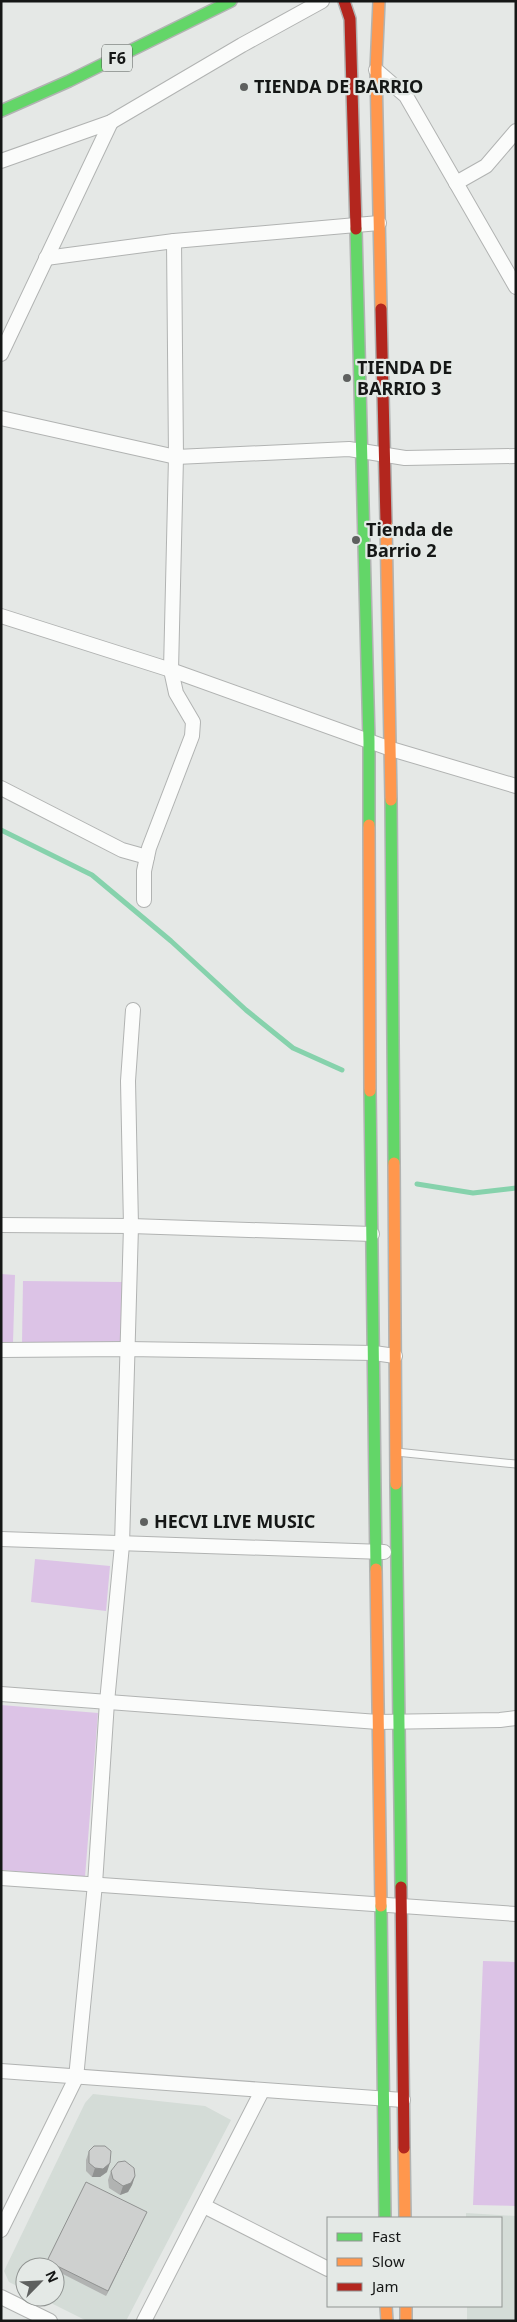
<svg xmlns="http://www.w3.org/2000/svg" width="517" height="2322" font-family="'Noto Sans',sans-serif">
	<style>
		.built { fill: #d4dcd7 }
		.green { fill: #dcc3e6 }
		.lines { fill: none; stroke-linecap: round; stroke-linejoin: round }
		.stream { stroke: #86d2ac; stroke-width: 5 }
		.lane-casing { stroke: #b1b3b2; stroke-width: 9 }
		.street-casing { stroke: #b1b3b2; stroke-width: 16 }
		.fast-casing { stroke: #b1b3b2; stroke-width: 14 }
		.slow-casing { stroke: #b1b3b2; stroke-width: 14 }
		.jam-casing { stroke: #b1b3b2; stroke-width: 14 }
		.lane { stroke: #fbfcfb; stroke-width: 7 }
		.street { stroke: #fbfcfb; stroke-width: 14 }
		.fast { stroke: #63d668; stroke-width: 11 }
		.slow { stroke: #ff974d; stroke-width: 11 }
		.jam { stroke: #b3261e; stroke-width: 11 }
		.wall { fill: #b1b3b2 }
		.shaded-wall { fill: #909291 }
		.building { fill: #ced0cf; stroke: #909291 }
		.poi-dot { fill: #5e605f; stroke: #e4e9e6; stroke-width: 2 }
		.labels { text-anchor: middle; stroke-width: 4.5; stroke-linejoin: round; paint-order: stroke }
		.shield { fill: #e4e9e6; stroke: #535654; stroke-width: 1 }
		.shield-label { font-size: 16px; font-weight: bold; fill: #151716 }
		.poi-label { font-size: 18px; font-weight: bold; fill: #151716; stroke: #e4e9e6; text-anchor: start }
	</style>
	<rect width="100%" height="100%" fill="#e5e8e6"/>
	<g class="built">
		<path d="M93 2094 205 2106 231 2120 126 2321H87L39 2297H55V2267H25V2290L9 2282 4 2271 85 2103Z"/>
		<path d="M466 2213 516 2216V2321H467V2306H501V2218H466Z"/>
	</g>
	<g class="green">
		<path d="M1 1274 15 1275 13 1343H1Z"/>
		<path d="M23 1281 122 1282V1344L22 1343Z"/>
		<path d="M35 1559 110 1566 106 1611 31 1602Z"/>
		<path d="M1 1705 98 1713 85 1877 1 1870Z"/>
		<path d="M483 1961 516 1962V2206L473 2205Z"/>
	</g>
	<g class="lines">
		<g class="stream">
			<path d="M1 830 92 875 171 941 246 1010 293 1048 342 1070"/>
			<path d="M417 1184 473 1193 516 1188"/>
		</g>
		<g class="lane-casing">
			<path id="lane" d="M396 1452 516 1464"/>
		</g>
		<g class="street-casing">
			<g id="street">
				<path d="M376 70 406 96 516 287"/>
				<path d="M1 161 111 122 242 45 322 1"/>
				<path d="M456 183 486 166 516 131"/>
				<path d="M46 258 174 241 379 223"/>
				<path d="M1 354 111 122"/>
				<path d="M1 418 176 457 349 449 405 458 516 456"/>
				<path d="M1 616 171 670 391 749 516 786"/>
				<path d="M1 788 122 850 147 857"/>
				<path d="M144 900V871L149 848 192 736 193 722 176 693 171 670 176 457 174 241"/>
				<path d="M1 1225 131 1226 372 1234"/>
				<path d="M1 1350 127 1349 374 1353 395 1356"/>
				<path d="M1 1539 384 1552"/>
				<path d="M1 1694 378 1722 500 1720 516 1718"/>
				<path d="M1 1878 516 1914"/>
				<path d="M1 2071 403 2100"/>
				<path d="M204 2206 328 2269"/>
				<path d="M1 2230 76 2078 95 1884 107 1702 122 1545 131 1226 128 1081 133 1010"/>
				<path d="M1 2297 50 2321"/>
				<path d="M144 2321 262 2091"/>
			</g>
		</g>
		<g class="fast-casing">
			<g id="fast">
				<path d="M1 111 69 81 231 1"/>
				<path d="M356 229 369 741V825"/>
				<path d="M391 800 394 1163"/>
				<path d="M370 1091 376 1569"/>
				<path d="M396 1484 401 1887"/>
				<path d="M381 1906 385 2218"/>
			</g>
		</g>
		<g class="slow-casing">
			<g id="slow">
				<path d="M379 1 376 70 381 309"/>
				<path d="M386 522 391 800"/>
				<path d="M369 825 370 1091"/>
				<path d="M394 1163 396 1484"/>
				<path d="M376 1569 381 1906"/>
				<path d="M404 2148 405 2218"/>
				<path d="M386 2306 387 2321"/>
				<path d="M406 2306V2321"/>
			</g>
		</g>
		<g class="jam-casing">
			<g id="jam">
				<path d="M344 1 350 19 356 229"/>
				<path d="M381 309 386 522"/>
				<path d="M401 1887 404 2148"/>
			</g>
		</g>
		<use href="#lane" class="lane"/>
		<use href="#street" class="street"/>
		<use href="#fast" class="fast"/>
		<use href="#slow" class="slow"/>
		<use href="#jam" class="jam"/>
	</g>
	<g class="wall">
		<path d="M89 2151 107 2172 100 2177H92L86 2171V2160Z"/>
		<path d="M111 2171 135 2176 132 2185 128 2192 120 2195 109 2188 108 2180Z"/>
		<path d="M147 2212 106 2296 55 2270V2267H48L45 2266 47 2261Z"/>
	</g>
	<g class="shaded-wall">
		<path d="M110 2163 107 2172 100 2177H92L95 2168Z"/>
		<path d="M135 2176 132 2185 128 2192 120 2195 123 2186Z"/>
		<path d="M147 2212 145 2216 106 2296 108 2291Z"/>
	</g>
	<g class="building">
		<path d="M94 2146H105L111 2151 110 2163 103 2169 95 2168 89 2163V2151Z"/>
		<path d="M125 2161 134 2168 135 2176 131 2183 123 2186 113 2179 111 2171 118 2162Z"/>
		<path d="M86 2182 147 2212 108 2291 47 2261Z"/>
	</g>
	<g class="poi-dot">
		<circle cx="244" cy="87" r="5"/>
		<circle cx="347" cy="378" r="5"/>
		<circle cx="356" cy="540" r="5"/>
		<circle cx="144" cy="1522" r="5"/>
	</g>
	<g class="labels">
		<rect class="shield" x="102" y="44.5" width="30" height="27" rx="4"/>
		<g class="shield-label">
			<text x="117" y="64">F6</text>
		</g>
		<g class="poi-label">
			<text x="254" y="93">TIENDA DE BARRIO</text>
			<text x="357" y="374">TIENDA DE<tspan x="357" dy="21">BARRIO 3</tspan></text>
			<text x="366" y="536">Tienda de<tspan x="366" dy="21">Barrio 2</tspan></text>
			<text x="154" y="1528">HECVI LIVE MUSIC</text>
		</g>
	</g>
	<rect width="517" height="2322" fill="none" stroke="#151716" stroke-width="5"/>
	<rect x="327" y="2217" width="175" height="90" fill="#e4e9e6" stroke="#919593"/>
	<rect x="337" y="2233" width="25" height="8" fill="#63d668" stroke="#919593"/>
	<text x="372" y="2242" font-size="15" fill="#151716">Fast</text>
	<rect x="337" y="2258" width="25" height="8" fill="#ff974d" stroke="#919593"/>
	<text x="372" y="2267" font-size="15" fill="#151716">Slow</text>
	<rect x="337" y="2283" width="25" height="8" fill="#b3261e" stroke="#919593"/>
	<text x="372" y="2292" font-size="15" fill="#151716">Jam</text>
	<g transform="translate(40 2282) rotate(66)"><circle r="24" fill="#e4e9e6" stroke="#919593"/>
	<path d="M0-4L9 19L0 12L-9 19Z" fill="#5e605f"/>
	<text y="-8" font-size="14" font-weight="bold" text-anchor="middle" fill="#151716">N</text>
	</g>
</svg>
